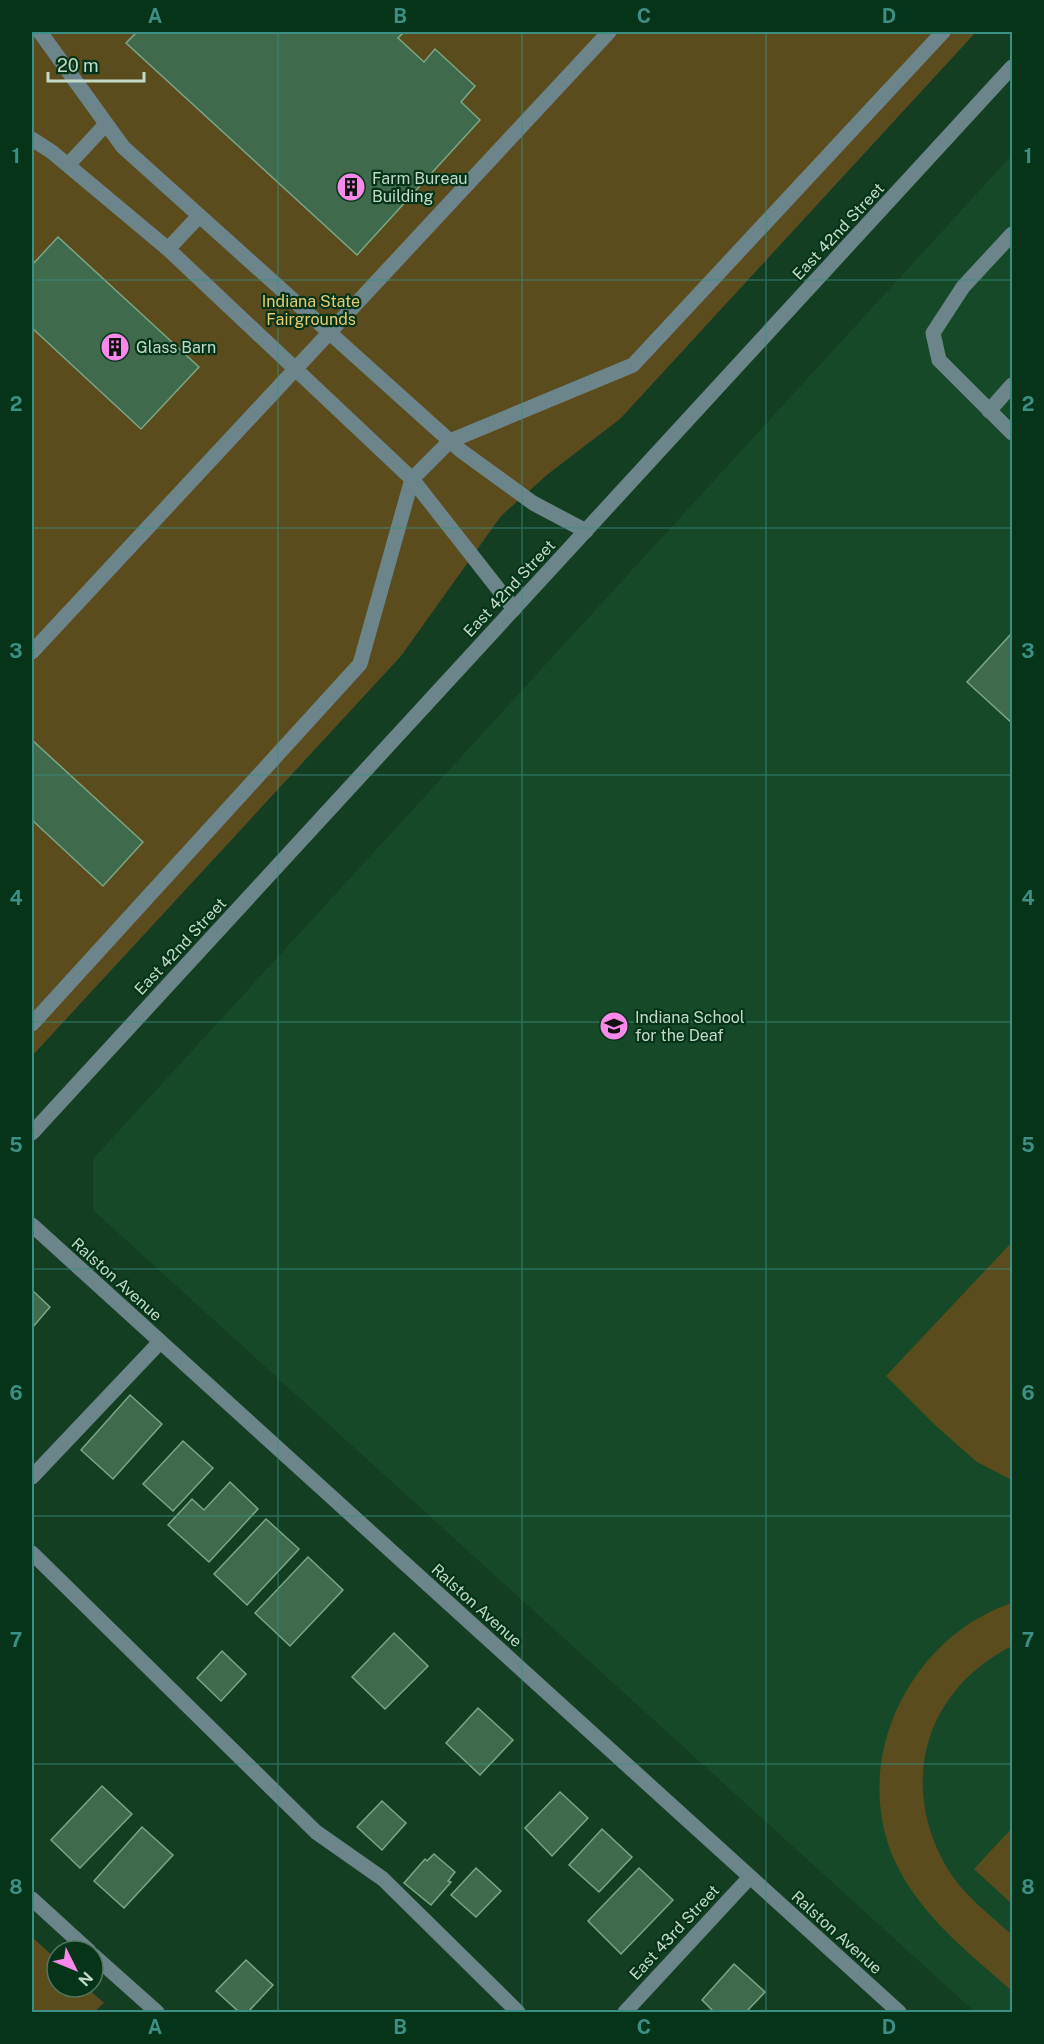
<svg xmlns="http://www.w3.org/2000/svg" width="1044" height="2044" font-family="'Public Sans',sans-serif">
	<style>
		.built { fill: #164928 }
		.green { fill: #5b4c1e }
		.building { fill: #3f6a4b; stroke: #7ba786; stroke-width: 1.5 }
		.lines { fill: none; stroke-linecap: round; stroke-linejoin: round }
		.minor { stroke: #6b858a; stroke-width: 15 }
		.grid { fill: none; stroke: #3c8f84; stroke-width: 1.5; stroke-opacity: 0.55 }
		.labels { text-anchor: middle; stroke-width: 4.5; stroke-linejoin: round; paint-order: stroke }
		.poi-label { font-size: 16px; fill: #c4dac8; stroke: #063418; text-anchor: start }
		.street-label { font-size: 16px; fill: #c4dac8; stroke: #063418 }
		.park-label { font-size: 16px; fill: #e8cb72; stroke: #063418 }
		.neatline { fill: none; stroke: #3c8f84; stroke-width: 2 }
		.grid-label { font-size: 20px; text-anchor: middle; font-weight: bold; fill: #3c8f84 }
	</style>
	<rect width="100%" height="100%" fill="#133e22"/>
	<path class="built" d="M1012 155V2012H975L93 1210V1159Z"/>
	<g class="green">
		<path d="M32 32H976L620 419 548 474 501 516 401 656 32 1056Z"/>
		<path d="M1012 1242V1480L977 1462 936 1426 886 1376Z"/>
		<path d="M1012 1603V1646C926 1689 898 1782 946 1866 962 1894 989 1914 1012 1935V1991C967 1951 914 1911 891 1852 853 1753 913 1636 1012 1603Z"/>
		<path d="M1012 1828V1904L974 1869Z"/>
		<path d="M32 1937 57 1960V1987H86L104 2003 94 2012H32Z"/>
	</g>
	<g class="building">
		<path d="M137 32H404L398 38 424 62 435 49 475 86 461 102 480 120 357 255 126 43Z"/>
		<path d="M58 237 199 367 141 429 32 328V265Z"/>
		<path d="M1012 633V723L967 682Z"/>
		<path d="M32 740 143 842 103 886 32 820Z"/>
		<path d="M32 1290 50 1307 32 1328Z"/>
		<path d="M130 1395 162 1424 113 1479 81 1450Z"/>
		<path d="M183 1441 213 1468 173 1511 143 1484Z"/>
		<path d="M230 1482 258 1509 209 1562 168 1525 192 1499 204 1510Z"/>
		<path d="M266 1519 299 1549 247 1605 214 1574Z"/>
		<path d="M308 1557 343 1590 290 1646 255 1613Z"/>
		<path d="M394 1633 428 1666 385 1709 352 1677Z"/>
		<path d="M222 1651 246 1674 221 1701 197 1678Z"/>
		<path d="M478 1708 513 1740 480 1775 446 1743Z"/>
		<path d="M102 1786 132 1814 80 1868 51 1840Z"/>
		<path d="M560 1792 588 1818 552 1856 525 1828Z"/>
		<path d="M382 1801 406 1823 382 1850 357 1827Z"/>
		<path d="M142 1827 173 1855 124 1908 94 1881Z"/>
		<path d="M602 1829 632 1857 599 1892 569 1865Z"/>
		<path d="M434 1854 455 1872 448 1881 451 1882 431 1905 404 1883 425 1859 427 1861Z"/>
		<path d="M476 1868 501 1891 476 1917 451 1895Z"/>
		<path d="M639 1868 673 1900 621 1954 588 1921Z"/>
		<path d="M246 1960 273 1985 248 2012H239L216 1991Z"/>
		<path d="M734 1964 765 1992 746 2012H710L712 2010 702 2000Z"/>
	</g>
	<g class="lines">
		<g class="minor">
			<path d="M40 32 123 147 460 450 533 503 586 531"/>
			<path d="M32 139 52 152 168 249 412 479 514 609"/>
			<path d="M68 165 106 124"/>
			<path d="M1012 234 963 287 933 333 939 360 1012 433"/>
			<path d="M168 249 199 216"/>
			<path d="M989 411 1012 385"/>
			<path d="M32 652 609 32"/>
			<path d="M32 1024 360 664 412 479 450 441 633 365 943 32"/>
			<path d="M32 1133 1012 67"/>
			<path d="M32 1225 899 2012"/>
			<path d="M32 1477 160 1342"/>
			<path d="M32 1553 316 1832 383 1879 518 2012"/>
			<path d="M32 1899 89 1951"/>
			<path d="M93 1955 157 2012"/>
			<path d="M625 2012 750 1877"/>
		</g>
	</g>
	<path class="grid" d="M278 32V2012M522 32V2012M766 32V2012M32 280H1012M32 528H1012M32 775H1012M32 1022H1012M32 1269H1012M32 1516H1012M32 1764H1012"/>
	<defs>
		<g id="building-disc" transform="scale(1.5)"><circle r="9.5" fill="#f888ea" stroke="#063418"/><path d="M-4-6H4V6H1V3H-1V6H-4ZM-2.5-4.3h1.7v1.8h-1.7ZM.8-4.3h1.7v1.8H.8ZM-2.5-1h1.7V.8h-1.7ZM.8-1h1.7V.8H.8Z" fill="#111"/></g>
		<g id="school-disc" transform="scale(1.5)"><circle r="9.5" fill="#f888ea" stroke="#063418"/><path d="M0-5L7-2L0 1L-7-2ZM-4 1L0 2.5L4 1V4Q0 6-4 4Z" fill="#111"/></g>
	</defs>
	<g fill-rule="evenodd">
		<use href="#building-disc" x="351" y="187"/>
		<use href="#building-disc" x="115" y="347"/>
		<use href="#school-disc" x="614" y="1026"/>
	</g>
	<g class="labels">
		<g class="poi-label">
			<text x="372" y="184">Farm Bureau<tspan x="372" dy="18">Building</tspan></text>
			<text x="136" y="353">Glass Barn</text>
			<text x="635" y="1023">Indiana School<tspan x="635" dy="18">for the Deaf</tspan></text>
		</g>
		<g class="street-label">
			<text transform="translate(838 231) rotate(-47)" y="6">East 42nd Street</text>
			<text transform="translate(509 588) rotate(-47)" y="6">East 42nd Street</text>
			<text transform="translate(180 946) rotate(-47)" y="6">East 42nd Street</text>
			<text transform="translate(117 1279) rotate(42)" y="6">Ralston Avenue</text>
			<text transform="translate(477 1605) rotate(42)" y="6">Ralston Avenue</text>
			<text transform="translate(674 1932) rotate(-47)" y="6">East 43rd Street</text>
			<text transform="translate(837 1932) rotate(42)" y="6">Ralston Avenue</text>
		</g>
		<g class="park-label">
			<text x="311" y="307">Indiana State<tspan x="311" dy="18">Fairgrounds</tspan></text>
		</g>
	</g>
	<rect width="1044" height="2044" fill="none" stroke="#063418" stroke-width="66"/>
	<g transform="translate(75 1969) rotate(133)"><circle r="28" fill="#063418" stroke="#52765e" stroke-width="1.5"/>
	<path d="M0-4.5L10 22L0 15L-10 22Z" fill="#f888ea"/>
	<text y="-9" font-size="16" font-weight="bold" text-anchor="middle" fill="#c4dac8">N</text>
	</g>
	<path d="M48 72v9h96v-9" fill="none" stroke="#c4dac8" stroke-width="3"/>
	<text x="57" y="72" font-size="18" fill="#c4dac8" stroke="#063418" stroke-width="4.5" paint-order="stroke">20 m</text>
	<rect x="33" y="33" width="978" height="1978" class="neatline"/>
	<g class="grid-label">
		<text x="155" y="23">A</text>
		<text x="400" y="23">B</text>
		<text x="644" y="23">C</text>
		<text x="889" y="23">D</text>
		<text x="16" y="163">1</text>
		<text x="1028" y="163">1</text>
		<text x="16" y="411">2</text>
		<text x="1028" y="411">2</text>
		<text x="16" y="658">3</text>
		<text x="1028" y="658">3</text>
		<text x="16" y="905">4</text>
		<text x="1028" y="905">4</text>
		<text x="16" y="1152">5</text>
		<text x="1028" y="1152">5</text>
		<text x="16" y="1400">6</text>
		<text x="1028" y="1400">6</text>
		<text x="16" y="1647">7</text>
		<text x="1028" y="1647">7</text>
		<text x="16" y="1894">8</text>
		<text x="1028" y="1894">8</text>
		<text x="155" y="2034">A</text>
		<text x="400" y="2034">B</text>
		<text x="644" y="2034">C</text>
		<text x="889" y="2034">D</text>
	</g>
</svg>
